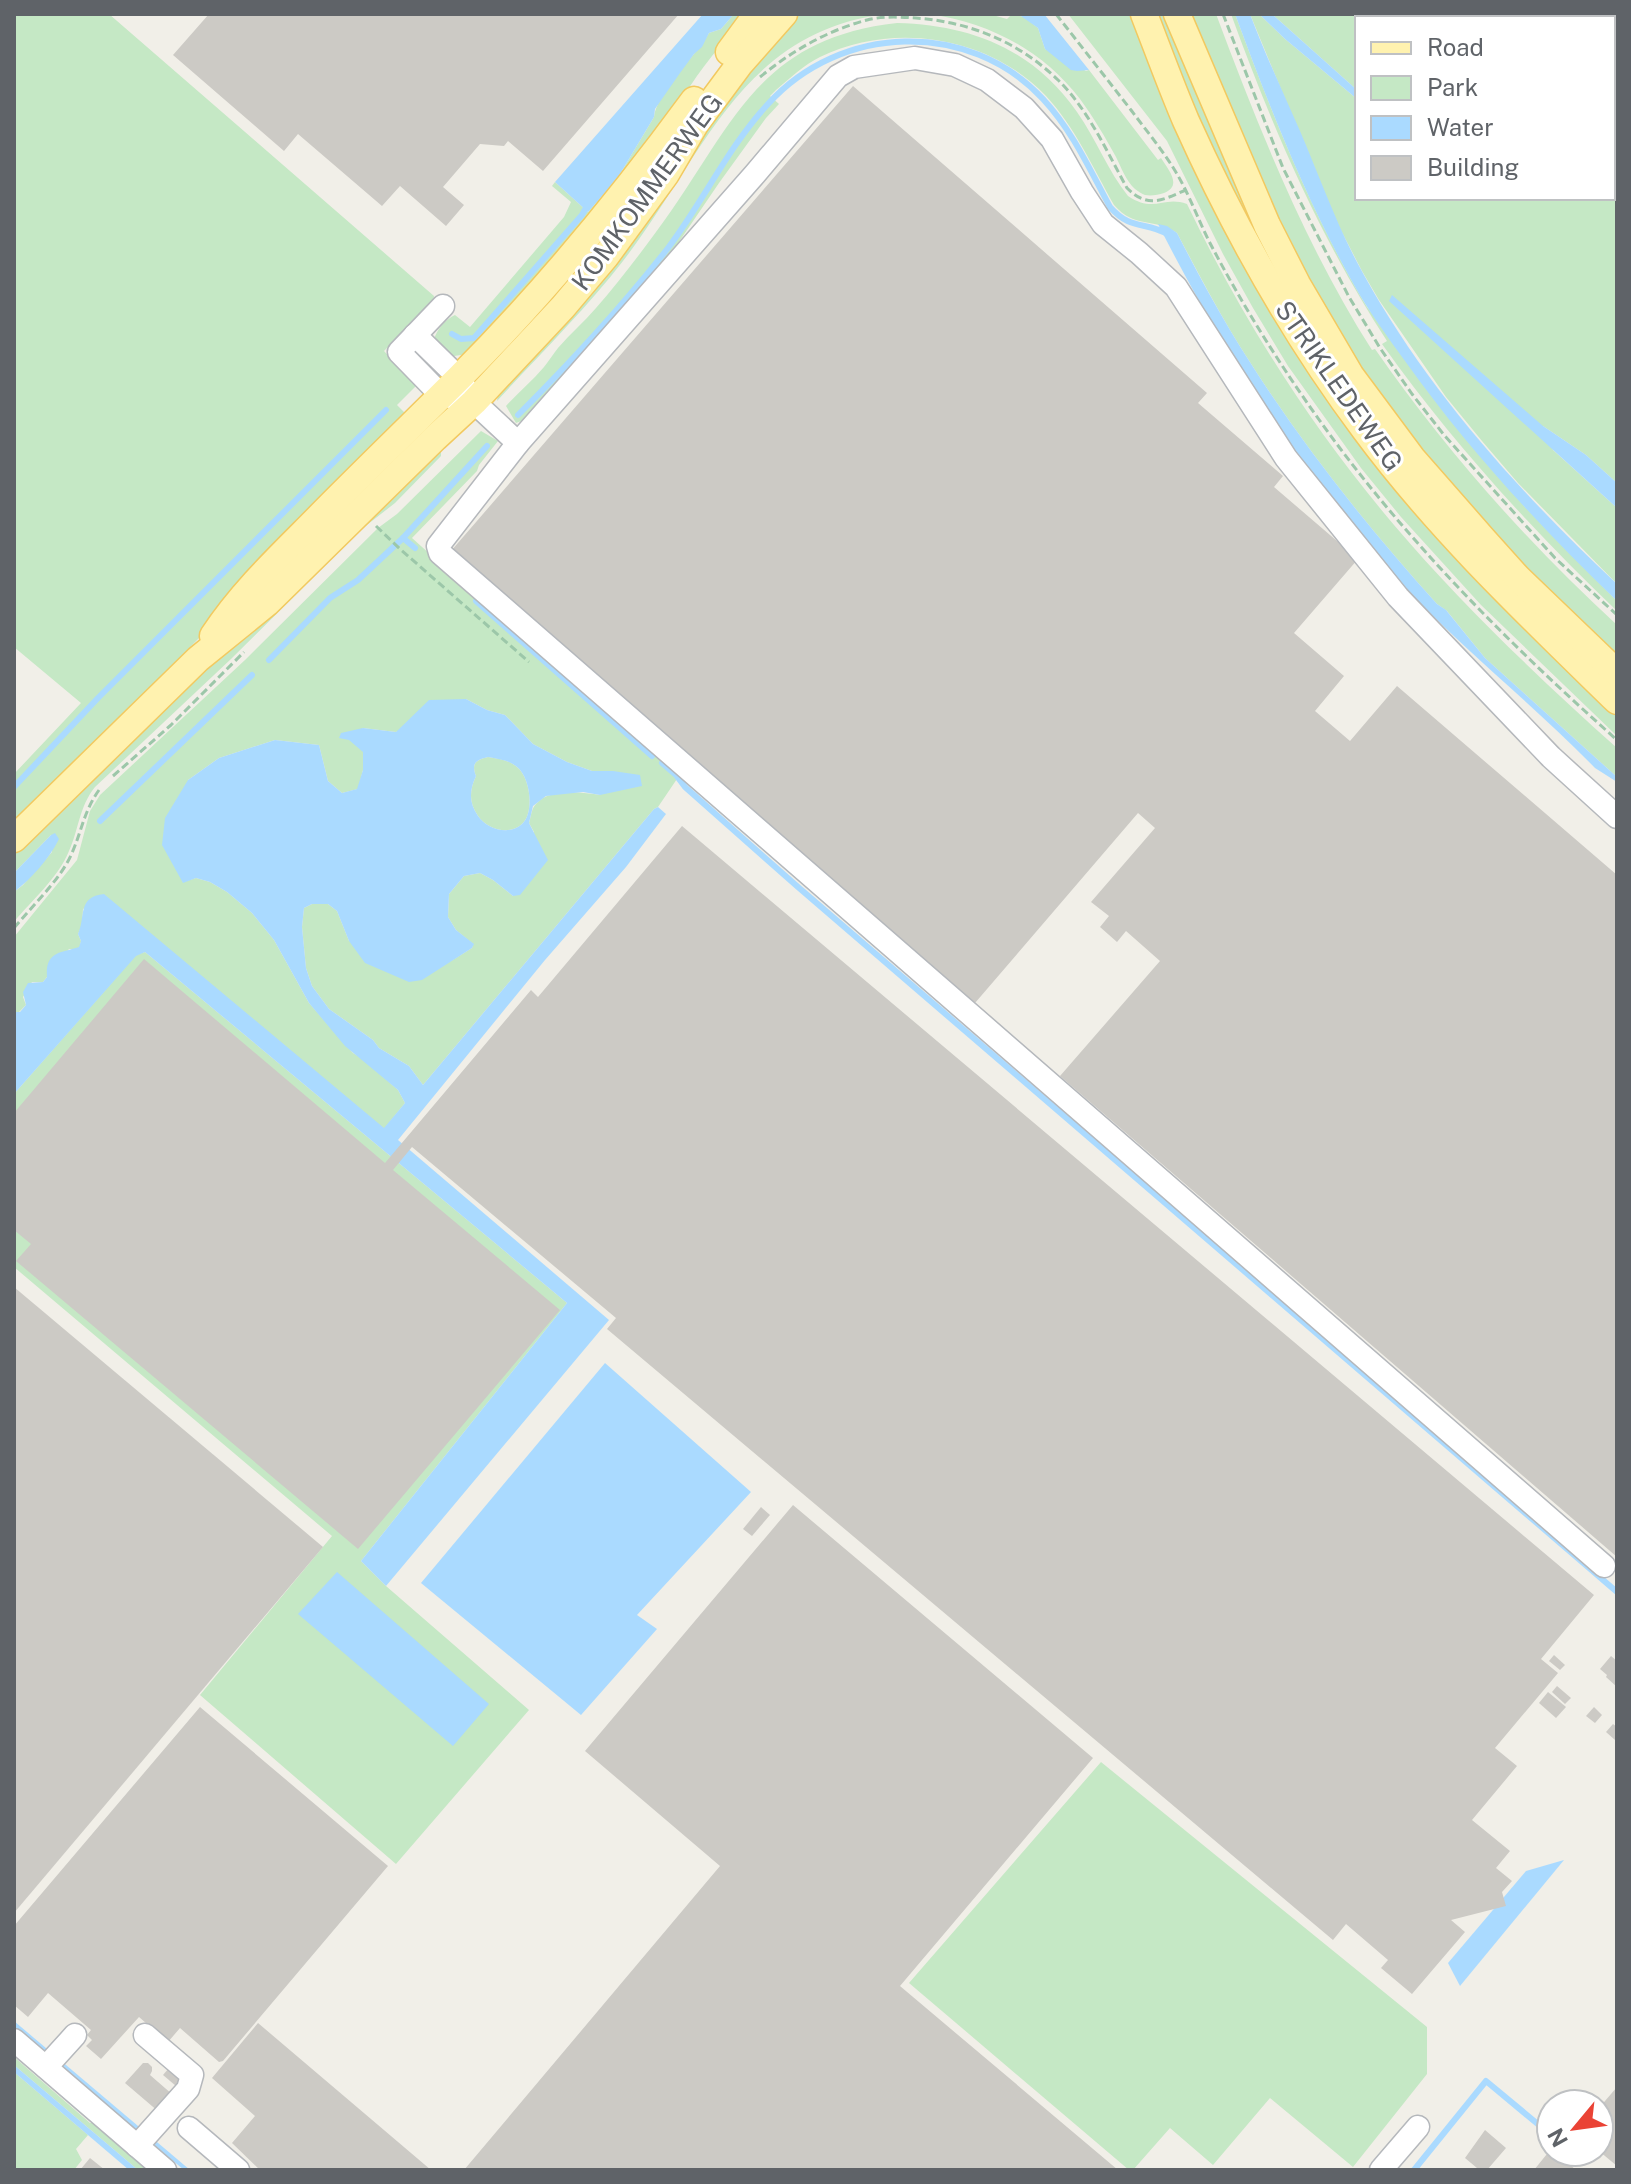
<svg xmlns="http://www.w3.org/2000/svg" width="1631" height="2184" font-family="'Public Sans',sans-serif">
	<style>
		.green { fill: #c5e8c5 }
		.water { fill: #aadaff; fill-rule: evenodd }
		.lines { fill: none; stroke-linecap: round; stroke-linejoin: round }
		.stream { stroke: #aadaff; stroke-width: 6 }
		.building { fill: #cccac5 }
		.minor-casing { stroke: #b5b8bc; stroke-width: 25 }
		.major-casing { stroke: #f2c960; stroke-width: 29 }
		.path { stroke: #9cc7a9; stroke-width: 3; stroke-dasharray: 8 4; stroke-linecap: butt }
		.minor { stroke: #fff; stroke-width: 22 }
		.major { stroke: #fff2af; stroke-width: 26 }
		.labels { text-anchor: middle; stroke-width: 6; stroke-linejoin: round; paint-order: stroke }
		.street-label { font-size: 26px; fill: #5f6368; stroke: #fff }
	</style>
	<rect width="100%" height="100%" fill="#f1efe8"/>
	<g class="green">
		<path d="M14 14H109L434 296 433 302 384 351 416 386 397 405 410 418 175 663 14 825V774L81 703 14 647Z"/>
		<path d="M734 14H751C739 29 724 41 712 56 691 82 674 111 658 141L467 354 448 357 434 340C436 330 446 319 455 315L470 327 564 217 571 202 552 186 555 182 588 212 617 179 654 117C656 94 697 54 709 33L721 29Z"/>
		<path d="M791 14H887C740 31 703 158 623 261 585 310 539 355 497 401L499 386Z"/>
		<path d="M929 14H989L1007 19 1012 14 1024 17 1038 28 1045 49 1086 71 1089 70 1158 160 1161 158C1168 169 1183 186 1164 193 1158 195 1151 196 1145 195 1142 194 1138 191 1135 189 1126 181 1121 167 1116 157 1105 137 1094 118 1080 99 1042 50 990 23 929 14Z"/>
		<path d="M1068 14H1132L1208 197 1617 707V736L1481 605 1401 517 1361 468 1288 366 1253 308 1223 254 1167 141Z"/>
		<path d="M1155 14H1164L1177 50 1214 118 1309 335 1207 143Z"/>
		<path d="M1187 14H1216C1259 129 1306 247 1372 350L1375 349C1445 450 1527 542 1617 625V663L1563 612 1386 414 1309 293Z"/>
		<path d="M1231 14H1235C1272 114 1312 215 1367 307L1525 507 1617 601V611C1531 529 1451 441 1382 344L1387 341C1321 240 1272 127 1231 14Z"/>
		<path d="M1250 14H1259L1285 39 1357 99V198H1613V90L1617 93V483L1586 455 1543 426 1553 450 1617 508V584L1518 483 1482 441 1446 397 1379 300 1362 271 1332 213Z"/>
		<path d="M1272 14H1529L1533 18H1357V90Z"/>
		<path d="M1542 14H1617V80H1613V18H1547Z"/>
		<path d="M897 23C971 25 1033 49 1077 112 1096 139 1108 171 1128 196 1155 214 1163 195 1187 204 1242 319 1311 427 1394 525 1462 605 1539 678 1617 748V777L1485 658 1447 611 1437 604C1360 519 1289 428 1230 330 1211 298 1194 265 1177 233 1153 217 1135 229 1114 205 1093 168 1075 127 1046 96 989 36 894 21 820 57 804 65 790 78 776 90L770 96 779 104 766 118 719 183 655 277 524 420 516 423 506 406C518 393 532 381 544 367 549 361 553 354 558 348 570 334 584 322 596 308 617 284 637 258 656 232 731 132 753 39 897 23Z"/>
		<path d="M481 431 498 441 479 465 477 471 412 538 527 641 681 773 658 807 654 809 423 1085 409 1066 379 1048 373 1040 329 1009 312 986 306 968 302 927 304 908 312 904H328L337 911 349 941 451 961 472 948 473 944 456 930 448 917 449 894 464 876 480 873 493 880 513 896 534 832 529 823C531 817 531 809 536 804 549 788 581 792 600 795L613 771H592L567 762 533 744 505 715 487 710 466 699 396 732 363 728 349 739 363 751V770L358 789 342 793 328 781 319 745 275 740 219 758 188 780 179 873 183 882 196 878 210 882 227 892 252 913 274 940 309 1003 353 1053 363 1059 398 1090 405 1103 384 1129 104 895 83 909 82 926 78 934 81 941 80 947 76 949H69L43 982H32L23 997 26 1005 18 1013 14 1012V937L77 860 90 811 100 795 245 660 378 528 397 514Z"/>
		<path d="M441 449V456L395 503 363 528 231 659 95 787C79 807 79 829 69 851 58 878 32 900 14 922V892L23 885 52 852 51 835 14 873V855L171 697Z"/>
		<path d="M488 757C499 759 509 760 517 767 530 777 535 812 522 824 509 836 487 829 478 816 469 803 469 791 476 776 471 763 476 760 488 757Z"/>
		<path d="M145 952 567 1303 361 1561 386 1586 529 1710 396 1864 200 1695 332 1536 14 1267V1094L136 955Z"/>
		<path d="M1101 1762 1427 2027V2074L1353 2167 1270 2098 1213 2165 1170 2128 1133 2170H1129L909 1983Z"/>
		<path d="M14 2057 90 2123H95L151 2170H138L14 2065Z"/>
		<path d="M14 2072 88 2135 76 2149 82 2160 74 2170H14Z"/>
	</g>
	<g class="water">
		<path d="M703 14H734L721 29 709 33 702 47 694 54 680 73 655 109 654 117 617 179 588 212 555 182Z"/>
		<path d="M1018 14H1044L1089 70 1077 71 1071 70 1045 49 1038 28Z"/>
		<path d="M1235 14H1250C1265 54 1283 92 1300 131 1321 180 1338 229 1364 275 1428 391 1521 494 1617 584V601C1540 527 1467 448 1405 361 1387 336 1369 312 1354 285 1306 200 1269 106 1235 14Z"/>
		<path d="M1259 14H1272L1357 90V99L1285 39Z"/>
		<path d="M1158 224 1167 226 1177 233C1194 266 1211 298 1230 330 1289 428 1360 519 1437 604L1446 610 1485 658 1617 777V782L1595 768C1533 704 1462 649 1402 584 1303 477 1224 354 1158 224Z"/>
		<path d="M1392 295 1543 426 1586 455 1617 483V508L1389 301Z"/>
		<path d="M466 699 487 710 505 715 533 744 567 762 592 771H613L640 775 642 786 600 795 583 792 546 796 533 806 529 823 548 860 520 895 513 896 493 880 480 873 464 876 449 894 448 917 456 930 474 944 472 948 422 980 409 982 365 963 349 941 337 911 328 904H312L304 908 302 927 306 968 312 986 329 1009 373 1040 379 1048 409 1066 423 1085 654 809 658 807 666 814 626 867 545 960 398 1140 609 1320 386 1586 361 1561 567 1303 145 952 136 956 14 1094V1012H20L26 1005 23 992 28 983 43 982 47 977C45 951 61 953 79 947L81 941 78 934C86 916 77 897 104 894L384 1128 405 1103 398 1090 345 1046 309 1003 274 940 252 913 227 892 210 882 196 878 183 883 162 845 165 818 188 780 219 758 275 740 319 745 328 781 342 793 357 789 363 770V752L349 740 339 738 341 733 363 728 396 732 429 700ZM488 757C498 759 509 760 517 767 530 777 535 812 522 824 509 836 487 829 478 816 469 803 469 791 476 776 471 763 476 760 488 757Z"/>
		<path d="M55 833 59 839C49 859 32 878 14 892V873L51 835Z"/>
		<path d="M605 1363 751 1492 637 1615 657 1629 581 1715 421 1583Z"/>
		<path d="M337 1572 489 1704 453 1746 298 1614Z"/>
		<path d="M1564 1860 1460 1986 1448 1963 1526 1871Z"/>
		<path d="M14 2021 190 2170H184L14 2026Z"/>
		<path d="M14 2065 138 2170H129L14 2072Z"/>
	</g>
	<g class="lines">
		<g class="stream">
			<path d="M452 334 461 339 474 338 582 215 588 204"/>
			<path d="M518 415C571 362 621 308 668 248 703 202 728 147 768 104 840 24 969 19 1043 99 1072 130 1090 170 1110 207 1132 232 1145 220 1169 235"/>
			<path d="M403 538 415 548"/>
			<path d="M476 601 652 756"/>
			<path d="M269 660 330 598 358 580 403 538 487 446"/>
			<path d="M662 763 676 775 685 787 798 887 1617 1592"/>
			<path d="M14 787 98 698 386 410"/>
			<path d="M100 821 252 675"/>
			<path d="M1414 2170 1486 2081 1551 2135"/>
		</g>
	</g>
	<g class="building">
		<path d="M209 14H679L543 171 508 141 504 146 480 144 443 187 464 205 446 226 400 186 382 206 298 134 284 151 173 55Z"/>
		<path d="M853 86 1207 393 1198 403 1283 476 1274 487 1358 559 1294 633 1344 676 1315 711 1350 741 1397 686 1617 875V1557L1060 1076 1160 961 1126 931 1117 942 1100 927 1109 916 1091 902 1155 828 1138 813 975 1003 451 551Z"/>
		<path d="M682 826 1594 1595 1541 1659 1558 1673 1495 1748 1517 1766 1472 1820 1510 1851 1496 1868 1512 1881 1502 1892 1506 1906 1451 1920 1465 1932 1412 1994 1381 1968 1388 1960 1346 1924 1333 1940 607 1329 616 1318 412 1147 393 1170 560 1310 358 1549 16 1261 31 1244 14 1230V1113L144 959 385 1163 531 990 538 997Z"/>
		<path d="M14 1287 323 1547 14 1913Z"/>
		<path d="M793 1505 1093 1758 900 1986 1118 2170H464L720 1866 585 1751Z"/>
		<path d="M761 1507 770 1515 752 1536 743 1529Z"/>
		<path d="M1554 1655 1565 1665 1560 1670 1549 1661Z"/>
		<path d="M1611 1656 1617 1661V1687L1606 1677 1607 1675 1600 1669Z"/>
		<path d="M1557 1686 1571 1698 1565 1704 1552 1692Z"/>
		<path d="M1548 1692 1566 1707 1556 1718 1539 1703Z"/>
		<path d="M200 1707 388 1866 223 2061 219 2062 180 2028 168 2042 139 2017 101 2059 86 2046 92 2040 87 2035 91 2030 48 1993 28 2017 14 2005V1926Z"/>
		<path d="M1594 1707 1602 1715 1595 1723 1586 1716Z"/>
		<path d="M1613 1724 1617 1727V1737L1615 1740 1606 1732Z"/>
		<path d="M258 2023 431 2170H260L232 2143 255 2116 212 2078Z"/>
		<path d="M143 2063H148L152 2067V2071L150 2075 173 2095 159 2112 125 2083Z"/>
		<path d="M169 2068 182 2080 176 2086 163 2075Z"/>
		<path d="M1617 2087V2166L1599 2151V2108Z"/>
		<path d="M1485 2130 1506 2148 1487 2170H1475L1477 2168 1465 2158Z"/>
		<path d="M1551 2149V2152H1555L1576 2170H1534Z"/>
		<path d="M90 2158 105 2170H80Z"/>
	</g>
	<g class="lines">
		<g class="minor-casing">
			<g id="minor">
				<path d="M443 306 399 352 441 395 474 402"/>
				<path d="M415 335 459 378 474 402 518 443"/>
				<path d="M1604 1566 440 553 438 546 518 443 755 174 838 76 854 67 915 58 955 65 987 80 1024 108 1052 139 1082 192 1103 224 1139 253 1176 287 1286 458 1398 597 1551 757 1617 817"/>
				<path d="M14 2040 165 2170"/>
				<path d="M46 2067 75 2035"/>
				<path d="M189 2128 238 2170"/>
				<path d="M137 2146 188 2089 192 2075 145 2035"/>
				<path d="M1381 2170 1418 2127"/>
			</g>
		</g>
		<g class="major-casing">
			<g id="major">
				<path d="M1144 14C1158 50 1171 86 1186 121 1235 230 1294 335 1365 430 1439 530 1529 615 1617 701"/>
				<path d="M1177 14 1267 225 1297 284 1351 376 1412 458 1483 539 1518 578 1617 673"/>
				<path d="M729 52 757 14"/>
				<path d="M213 636C240 595 275 561 309 527 359 476 410 427 460 377 546 291 622 198 694 100"/>
				<path d="M14 839 198 659 267 603 435 438 474 402 563 307 606 256 666 174 696 123 739 65 784 14"/>
			</g>
		</g>
		<g class="path">
			<path d="M1056 14C1081 46 1106 78 1131 110 1145 129 1161 148 1174 169 1189 193 1198 220 1211 245 1243 306 1280 365 1320 421 1405 540 1508 643 1617 740"/>
			<path d="M1223 14 1283 168 1349 297 1380 348 1412 394 1444 435 1555 558 1617 615"/>
			<path d="M760 77C792 51 826 31 867 20 882 16 900 17 916 18 970 22 1019 42 1058 80 1088 109 1107 152 1127 188 1148 209 1162 200 1186 190"/>
			<path d="M376 526 400 549 529 662"/>
			<path d="M113 776 171 725 244 652"/>
			<path d="M14 928C32 906 61 879 72 853 82 830 84 811 99 790"/>
		</g>
		<use href="#minor" class="minor"/>
		<use href="#major" class="major"/>
	</g>
	<g class="labels">
		<g class="street-label">
			<text transform="translate(647 192) rotate(-54)" y="9">KOMKOMMERWEG</text>
			<text transform="translate(1339 386) rotate(55)" y="9">STRIKLEDEWEG</text>
		</g>
	</g>
	<rect width="1631" height="2184" fill="none" stroke="#5f6368" stroke-width="32"/>
	<rect x="1355" y="16" width="260" height="184" fill="#ffffff" stroke="#bfc1c3" stroke-width="2"/>
	<rect x="1371" y="42" width="40" height="12" fill="#fff2af" stroke="#bfc1c3" stroke-width="2"/>
	<text x="1427" y="56" font-size="24" fill="#5f6368">Road</text>
	<rect x="1371" y="76" width="40" height="24" fill="#c5e8c5" stroke="#bfc1c3" stroke-width="2"/>
	<text x="1427" y="96" font-size="24" fill="#5f6368">Park</text>
	<rect x="1371" y="116" width="40" height="24" fill="#aadaff" stroke="#bfc1c3" stroke-width="2"/>
	<text x="1427" y="136" font-size="24" fill="#5f6368">Water</text>
	<rect x="1371" y="156" width="40" height="24" fill="#cccac5" stroke="#bfc1c3" stroke-width="2"/>
	<text x="1427" y="176" font-size="24" fill="#5f6368">Building</text>
	<g transform="translate(1575 2128) rotate(241)"><circle r="38" fill="#ffffff" stroke="#bfc1c3" stroke-width="2"/>
	<path d="M0-6L14 30L0 20L-14 30Z" fill="#ea4335"/>
	<text y="-12" font-size="22" font-weight="bold" text-anchor="middle" fill="#5f6368">N</text>
	</g>
</svg>
